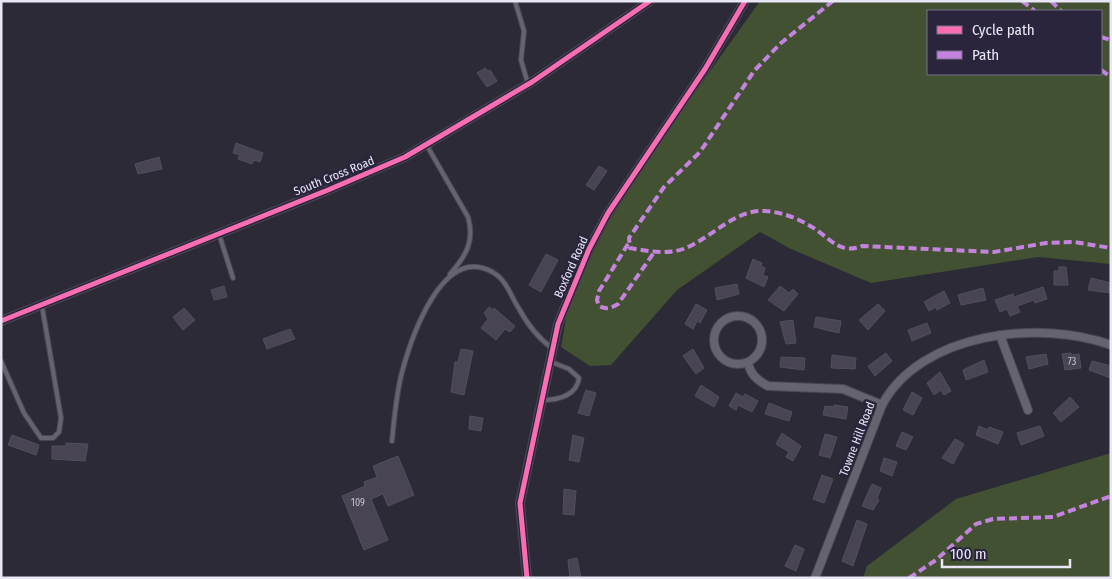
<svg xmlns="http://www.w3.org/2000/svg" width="1112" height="579" font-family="'Fira Sans Condensed',sans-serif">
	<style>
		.green { fill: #425131; fill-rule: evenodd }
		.building { fill: #484454; stroke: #524f5b }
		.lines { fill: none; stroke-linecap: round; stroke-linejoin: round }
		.service-casing { stroke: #494651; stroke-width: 6 }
		.minor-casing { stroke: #494651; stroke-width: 10 }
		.service { stroke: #65636d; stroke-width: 4 }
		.minor { stroke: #65636d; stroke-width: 8 }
		.quiet { stroke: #c483df; stroke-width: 4; stroke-dasharray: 8 4; stroke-linecap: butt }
		.cycleway-casing { stroke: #2a253c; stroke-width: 8 }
		.cycleway { stroke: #f96db3; stroke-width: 5 }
		.labels { text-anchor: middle; stroke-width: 5; stroke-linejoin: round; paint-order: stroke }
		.number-label { font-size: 10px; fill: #c1bece }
		.street-label { font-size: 12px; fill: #e9e7f6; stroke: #2a253c }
	</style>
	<rect width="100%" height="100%" fill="#2d2a37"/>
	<g class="green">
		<path d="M760 1H1111V264L1038 257 871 283 791 249 760 232 677 290 611 365 590 366 561 347 569 300 608 223 654 150ZM928 11H1101V74H928Z"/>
		<path d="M1111 453V578H863L867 566 956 499Z"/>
	</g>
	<g class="building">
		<path d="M485 68 488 71 490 70 497 81 487 87 477 73Z"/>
		<path d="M236 143 263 153 260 162 254 160 252 164 238 159 240 155 233 153Z"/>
		<path d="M159 157 162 169 138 174 135 164Z"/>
		<path d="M599 166 607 171 594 190 586 185Z"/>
		<path d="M546 254 558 260 541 292 529 285Z"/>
		<path d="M753 259 762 263 761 266 765 268 763 275 768 277 764 287 746 278Z"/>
		<path d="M1059 267H1066L1068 285H1054V271H1059Z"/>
		<path d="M1091 278 1111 283V293L1088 290Z"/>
		<path d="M737 284 739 294 717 300 715 288Z"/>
		<path d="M224 286 227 297 214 300 211 290Z"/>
		<path d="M780 286 789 293 793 289 798 294 784 311 768 300Z"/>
		<path d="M1043 287 1047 299 1035 303 1034 300 1017 306 1020 312 1010 316 1007 309 1000 312 995 300 1013 294 1014 297Z"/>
		<path d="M983 288 986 300 961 305 958 295Z"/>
		<path d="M944 291 950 303 937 310 936 307 929 311 924 302Z"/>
		<path d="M696 304 707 310 700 323 697 321 693 329 685 324Z"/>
		<path d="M878 304 885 311 868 330 859 320Z"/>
		<path d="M489 307 493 310 494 308 515 326 510 332 505 329 496 340 481 328 488 319 484 313Z"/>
		<path d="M184 308 195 320 183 330 173 317Z"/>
		<path d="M816 317 841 321 839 333 814 327Z"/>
		<path d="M793 320 796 343 786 344 780 322Z"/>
		<path d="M927 323 931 333 912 341 908 330Z"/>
		<path d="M290 329 295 339 267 349 263 339Z"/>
		<path d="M461 349 473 351 464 395 451 392 455 362H458Z"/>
		<path d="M693 349 704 368 696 374 683 356Z"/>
		<path d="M886 353 892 361 875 376 868 366Z"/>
		<path d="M1071 353V355L1079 354 1081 368 1065 370 1062 354Z"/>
		<path d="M1046 354 1048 364 1029 369 1026 357Z"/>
		<path d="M832 355 856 358 855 369 831 368Z"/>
		<path d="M781 357 805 358 804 370 780 367Z"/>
		<path d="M984 360 988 372 966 380 963 370Z"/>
		<path d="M1092 361 1111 366V378L1089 370Z"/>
		<path d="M940 372 951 391 944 395 941 390 934 395 927 383Z"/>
		<path d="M701 385 719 397 714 407 695 396Z"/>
		<path d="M586 390 596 393 589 416 578 413Z"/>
		<path d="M912 392 922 398 913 415 903 410Z"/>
		<path d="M736 393 743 397 745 394 758 401 752 412 738 405 736 410 729 406Z"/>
		<path d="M1070 397 1079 407 1061 422 1053 413Z"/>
		<path d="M769 403 792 412 789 421 765 414Z"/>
		<path d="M834 405 848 407 846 419 823 415 825 406 834 407Z"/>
		<path d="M470 416 483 418 481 431 469 429Z"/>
		<path d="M979 426 988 430 989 427 1003 432 998 444 976 435Z"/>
		<path d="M1040 426 1044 436 1021 445 1017 433Z"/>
		<path d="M902 432 913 437 906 450 896 446Z"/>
		<path d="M782 433 801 446 793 461 786 457 789 452 776 444Z"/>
		<path d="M825 434 837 437 830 458 819 455Z"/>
		<path d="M12 435 39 445 36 455 8 445Z"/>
		<path d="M573 435 584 438 579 462 569 460Z"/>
		<path d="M955 439 964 444 953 464 942 458Z"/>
		<path d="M66 443 88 444 85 461 52 459V446H66Z"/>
		<path d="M398 456 414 495 388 506 383 494 371 499 388 540 364 550 342 496 365 486 364 482 377 477 373 466Z"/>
		<path d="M884 458 897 462 892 476 880 471Z"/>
		<path d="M822 475 833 479 824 503 813 499Z"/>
		<path d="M872 484 881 488 877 499 879 500 873 510 862 506Z"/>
		<path d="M564 489 576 491 574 515 563 514Z"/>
		<path d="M857 520 867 524 853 566 842 561Z"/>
		<path d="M795 545 804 549 796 571 785 566Z"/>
		<path d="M577 558 581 578H570L568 560Z"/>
	</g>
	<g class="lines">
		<g class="service-casing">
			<g id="service">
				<path d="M515 1 524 31 521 60 528 84"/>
				<path d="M426 144 468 217C475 241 466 256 450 274"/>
				<path d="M219 234 233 278"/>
				<path d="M1 361 24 413 41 438H53L59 432 61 418 42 306"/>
				<path d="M543 400C559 400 577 395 579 378L569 369 549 361"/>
				<path d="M392 441C394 419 396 398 401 376 410 341 442 241 494 273 506 280 511 296 518 307 526 322 538 338 552 348"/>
			</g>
		</g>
		<g class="minor-casing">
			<g id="minor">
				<circle cx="738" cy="340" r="24"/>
				<path d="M1 321 328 190 405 157 532 82 650 1"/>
				<path d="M1000 335 1028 410"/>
				<path d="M748 363C751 375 757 380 768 386L843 389 882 405"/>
				<path d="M527 578 520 503 558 324 589 249 608 213 705 69 745 1"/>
				<path d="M815 578 882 405C921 332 1040 319 1111 345"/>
			</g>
		</g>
		<use href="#service" class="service"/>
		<use href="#minor" class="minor"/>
		<g class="quiet">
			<path d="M833 1 781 43 754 71 700 152 664 187 629 238 630 248C647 251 667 255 683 249 711 239 734 209 765 211 784 212 804 221 818 231 833 242 842 254 862 246L994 252 1046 243 1074 242 1111 248"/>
			<path d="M1022 1 1035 11"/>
			<path d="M1051 1 1061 11"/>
			<path d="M1101 37 1111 40"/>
			<path d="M1101 70 1111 77"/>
			<path d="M628 244 599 291 597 300 599 306C607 310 611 308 618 304L655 251"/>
			<path d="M909 578 936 560 976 524 993 519 1053 517 1111 496"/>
		</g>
		<g class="cycleway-casing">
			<g id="cycleway">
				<path d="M1 321 328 190 405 157 532 82 650 1"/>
				<path d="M527 578 520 503 558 324 589 249 608 213 705 69 745 1"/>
			</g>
		</g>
		<use href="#cycleway" class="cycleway"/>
	</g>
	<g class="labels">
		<g class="number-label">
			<text x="1072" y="365">73</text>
			<text x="358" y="506">109</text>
		</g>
		<g class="street-label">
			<text transform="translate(334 176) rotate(-22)" y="4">South Cross Road</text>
			<text transform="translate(571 267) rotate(-66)" y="4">Boxford Road</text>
			<text transform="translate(857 439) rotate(-69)" y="4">Towne Hill Road</text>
		</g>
	</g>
	<rect width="1112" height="579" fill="none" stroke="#e9e7f6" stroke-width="5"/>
	<rect x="927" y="10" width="175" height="65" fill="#2a253c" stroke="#767386"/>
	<rect x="937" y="26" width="25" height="8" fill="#f96db3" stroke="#767386"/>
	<text x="972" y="35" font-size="15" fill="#e9e7f6">Cycle path</text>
	<rect x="937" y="51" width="25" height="8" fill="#c483df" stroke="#767386"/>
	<text x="972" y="60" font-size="15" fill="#e9e7f6">Path</text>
	<path d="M942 559v8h128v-8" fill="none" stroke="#e9e7f6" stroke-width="2.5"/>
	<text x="950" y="559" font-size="15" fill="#e9e7f6" stroke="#2a253c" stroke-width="4" paint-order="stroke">100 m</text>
</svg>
